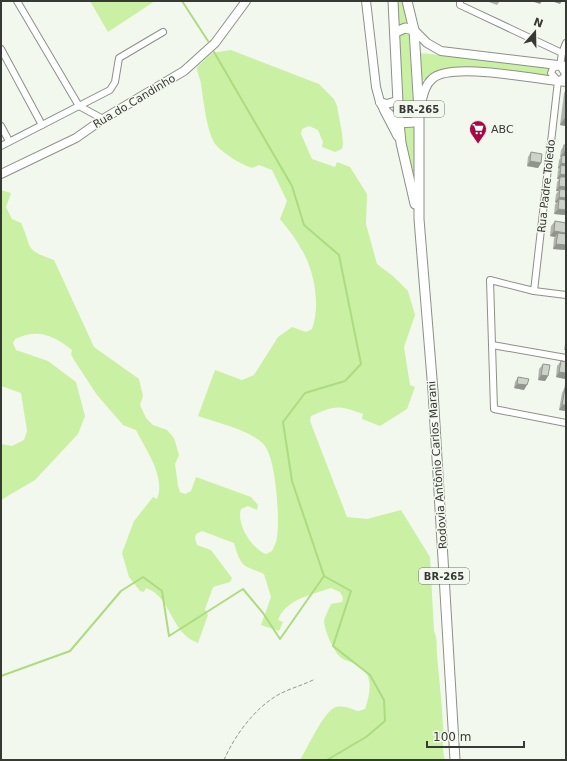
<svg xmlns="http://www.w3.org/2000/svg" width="567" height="761" font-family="'DejaVu Sans',sans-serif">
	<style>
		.green { fill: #c9f0a3 }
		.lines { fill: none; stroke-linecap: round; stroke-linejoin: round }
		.stream { stroke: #aedb7f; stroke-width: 2 }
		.street-casing { stroke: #8c9188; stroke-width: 8 }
		.secondary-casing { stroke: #8c9188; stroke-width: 10 }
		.primary-casing { stroke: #8c9188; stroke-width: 11 }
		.path { stroke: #949790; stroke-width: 1; stroke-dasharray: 4 2; stroke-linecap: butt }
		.street { stroke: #fff; stroke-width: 6 }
		.secondary { stroke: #fff; stroke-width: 8 }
		.primary { stroke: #fff; stroke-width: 9 }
		.wall { fill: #b1b5ad }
		.shaded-wall { fill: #90948d }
		.building { fill: #ced3c9; stroke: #90948d }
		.labels { text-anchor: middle; stroke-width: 3; stroke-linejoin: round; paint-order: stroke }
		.shield { fill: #f3f8ee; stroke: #6f726c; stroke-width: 1 }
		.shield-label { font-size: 10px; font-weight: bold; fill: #373935 }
		.street-label { font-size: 11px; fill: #373935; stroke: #f3f8ee }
		.poi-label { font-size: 11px; fill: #373935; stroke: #f3f8ee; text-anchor: start }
	</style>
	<rect width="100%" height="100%" fill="#f3f8ee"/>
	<g class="green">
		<path d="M90 1H155L108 32Z"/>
		<path d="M398 1H407L411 26H398Z"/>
		<path d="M403 33 409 34 414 115 410 119 403 115 399 37Z"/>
		<path d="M231 50 319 84 334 99 337 106 342 133 343 144 342 149 335 152 322 147 323 142 318 130 309 126 302 129 301 134 312 159 335 167 337 162 350 167 367 194 366 224 377 264 393 276 408 291 415 315 404 347 410 385 415 387 407 409 380 426 362 419 363 414C338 405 336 405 311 416L310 421 347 517 367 519 401 510 430 557 434 631C438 639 436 646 437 655 439 679 442 703 443 726 444 740 441 746 445 760H300C307 749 323 713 334 708 342 704 351 709 358 711L365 709C370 695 374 676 360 666 355 662 348 662 343 659 335 655 324 630 324 621 325 616 329 609 331 604L342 602 343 598 340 592 331 588C311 595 286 599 278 620L283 622 279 631 261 625 271 597 264 574C242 565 241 567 234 543L202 531 196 534 195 538 197 545 211 550 232 578 230 582 213 587 205 609 208 615 198 643C170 633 172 597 146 588L144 592 140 591 129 577 122 553 134 521 153 497 157 499C166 477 146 450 136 430L123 425 97 395 74 360 71 354 72 350C53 335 38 328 15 339L13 343 16 350 48 361 76 382 85 416 78 434 35 480 1 500V444L12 446 24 440 27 431 21 393 1 386V190L11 193 6 207 12 219 21 223C33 249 23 249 54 260L94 347 139 379 143 396 140 405 146 418 153 425 167 430 174 438 179 455 175 464 178 486 180 492 185 494 191 491 196 477 251 497 258 505 257 510 248 506 241 509C236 524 252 549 266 554L272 551C274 547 277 541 277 537 280 518 276 461 265 446 254 431 215 422 198 416L215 370 242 380 254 375 278 337 292 327 306 332 312 329C321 305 314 268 300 247 295 237 287 228 280 219L287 201 272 170 259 165 252 168C239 163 225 155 216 145 207 135 203 97 201 84 200 77 197 74 197 67L212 53Z"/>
		<path d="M420 53 551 67 548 75 550 78 491 72 429 77 422 81Z"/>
		<path d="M401 124 409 128 415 127 414 164 415 203Z"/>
	</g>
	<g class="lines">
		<g class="stream">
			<path d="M182 1 208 41"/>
			<path d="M324 576 351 591 333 646 370 675 384 700 385 721 366 737 327 760"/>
			<path d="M1 676 70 651 121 591 143 577 162 591 169 636 243 589 263 613 280 639 324 576 292 481 283 422 305 393 345 381 361 364 339 255 304 225 292 186 214 52"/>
		</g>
		<g class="street-casing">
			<g id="street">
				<path d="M17 1 79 106 103 119"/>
				<path d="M460 1V5L562 53"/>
				<path d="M1 49 42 125"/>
				<path d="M560 66 562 53 566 43"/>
				<path d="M558 81 551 73 553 68 560 66"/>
				<path d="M558 81 564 77 565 74 560 66"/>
				<path d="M1 126 9 141"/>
				<path d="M1 146 110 90 115 82 119 58 163 32"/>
				<path d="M534 291 558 81"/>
				<path d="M566 295 534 291 490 280 494 409 566 423"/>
				<path d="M492 345 566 358"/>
			</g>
		</g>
		<g class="secondary-casing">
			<g id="secondary">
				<path d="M366 1 376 87 380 102 384 109 399 123"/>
				<path d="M414 30 427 43 441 51 566 66"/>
				<path d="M380 102 387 104 397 101"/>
				<path d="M420 107C423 97 424 86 432 79 451 61 538 80 566 82"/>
				<path d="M1 174 76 138 103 119 184 71 215 43 246 1"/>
			</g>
		</g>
		<g class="primary-casing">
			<g id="primary">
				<path d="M393 1 399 123 401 143 415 204"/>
				<path d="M407 1 414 30 419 111V219L433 391 455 760"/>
				<path d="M396 32 405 28 414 30"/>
				<path d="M384 109 398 136"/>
				<path d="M399 123 414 122 417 119 418 114"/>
			</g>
		</g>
		<path class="path" d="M224 760C234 737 252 712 273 698 286 689 302 686 315 679"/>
		<use href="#street" class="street"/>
		<use href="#secondary" class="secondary"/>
		<use href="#primary" class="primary"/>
	</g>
	<g class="wall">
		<path d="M486 1H500L497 5Z"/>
		<path d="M566 89V126L560 125 564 93Z"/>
		<path d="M564 145 566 215 554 214 555 204 557 203 555 202 556 194 558 191H556L557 182 559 179H557L558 170 559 169 558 168 559 160 561 157H560L561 150Z"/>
		<path d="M531 152 541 163 538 168 527 166 528 157Z"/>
		<path d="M555 221 566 250 553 249 554 238 555 237 550 236 551 226Z"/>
		<path d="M566 338V350H564Z"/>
		<path d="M561 361 565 379 556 377 557 366Z"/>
		<path d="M543 364 548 376 545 381 538 380 539 369Z"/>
		<path d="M518 377 524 390 514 388 515 382Z"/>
		<path d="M566 380V411L559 410 562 393 564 389Z"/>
	</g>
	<g class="shaded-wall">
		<path d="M531 1H542L540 4Z"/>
		<path d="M554 1H562L560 4 554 2Z"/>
		<path d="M566 116V126L560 125Z"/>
		<path d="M564 152H566V157L562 155 561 157H560Z"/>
		<path d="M530 161 541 163 538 168 527 166Z"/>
		<path d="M561 163 566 164V169L561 165 559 169 558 168Z"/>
		<path d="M560 174 566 175V180L560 177 559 179H557Z"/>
		<path d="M559 186 566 187V192L560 189 558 191H556Z"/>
		<path d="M559 197 566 198V204L559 199 557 203 555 202Z"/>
		<path d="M558 209 566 210V215L554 214Z"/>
		<path d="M554 231 566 233V238L558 233 555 237 550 236Z"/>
		<path d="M556 244 566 245V250L553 249Z"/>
		<path d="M559 372 566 373V377L565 379 556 377Z"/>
		<path d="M541 375 548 376 545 381 538 380Z"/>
		<path d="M517 384 527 385 524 390 514 388Z"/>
		<path d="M562 405H566V411L559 410Z"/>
	</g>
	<g class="building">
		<rect x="564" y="145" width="2" height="7"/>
		<path d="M531 152 542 154 541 163 530 161Z"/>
		<path d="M562 155 566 156V164L561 163Z"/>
		<path d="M561 165 566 166V175L560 174Z"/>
		<path d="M560 177H566V187L559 186Z"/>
		<path d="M560 189 566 190V198L559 197Z"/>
		<path d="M559 199 566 200V210L558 209Z"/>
		<path d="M555 221 566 223V233L554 231Z"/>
		<path d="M558 233 566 234V245L556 244Z"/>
		<path d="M561 361 566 362V373L559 372Z"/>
		<path d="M543 364 550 365 548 376 541 375Z"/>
		<path d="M518 377 529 379 527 385 517 384Z"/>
		<path d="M565 388H566V405H562Z"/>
	</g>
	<defs>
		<g id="supermarket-pin" transform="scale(0.9)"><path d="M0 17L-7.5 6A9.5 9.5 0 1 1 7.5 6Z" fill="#a40a43" stroke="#f3f8ee"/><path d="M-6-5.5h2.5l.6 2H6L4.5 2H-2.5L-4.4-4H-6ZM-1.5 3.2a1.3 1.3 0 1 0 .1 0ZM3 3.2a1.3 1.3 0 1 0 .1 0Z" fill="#fff"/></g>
	</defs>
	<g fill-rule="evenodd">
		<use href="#supermarket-pin" x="478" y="129"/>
	</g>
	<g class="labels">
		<g class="shield">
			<rect x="394" y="101" width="50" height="16" rx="3"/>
			<rect x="419" y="568" width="50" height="16" rx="3"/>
		</g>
		<g class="shield-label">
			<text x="419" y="113">BR-265</text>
			<text x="444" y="580">BR-265</text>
		</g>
		<g class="street-label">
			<text transform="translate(134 101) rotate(-31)" y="4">Rua do Candinho</text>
			<text transform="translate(546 186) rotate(-84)" y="4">Rua Padre Toledo</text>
			<text transform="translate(437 465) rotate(-94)" y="4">Rodovia Antônio Carlos Marani</text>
		</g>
		<g class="poi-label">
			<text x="491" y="133">ABC</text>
		</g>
	</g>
	<rect width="567" height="761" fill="none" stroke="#373935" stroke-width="4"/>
	<g transform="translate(535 32) rotate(20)" stroke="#f3f8ee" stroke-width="3" paint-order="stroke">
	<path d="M0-3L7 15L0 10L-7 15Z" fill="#373935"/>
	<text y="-6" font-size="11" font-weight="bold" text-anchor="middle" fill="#373935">N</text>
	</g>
	<path d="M427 741v6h97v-6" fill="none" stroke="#373935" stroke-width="2"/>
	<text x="433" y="741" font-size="12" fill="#373935" stroke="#f3f8ee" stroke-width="3" paint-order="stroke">100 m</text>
</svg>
